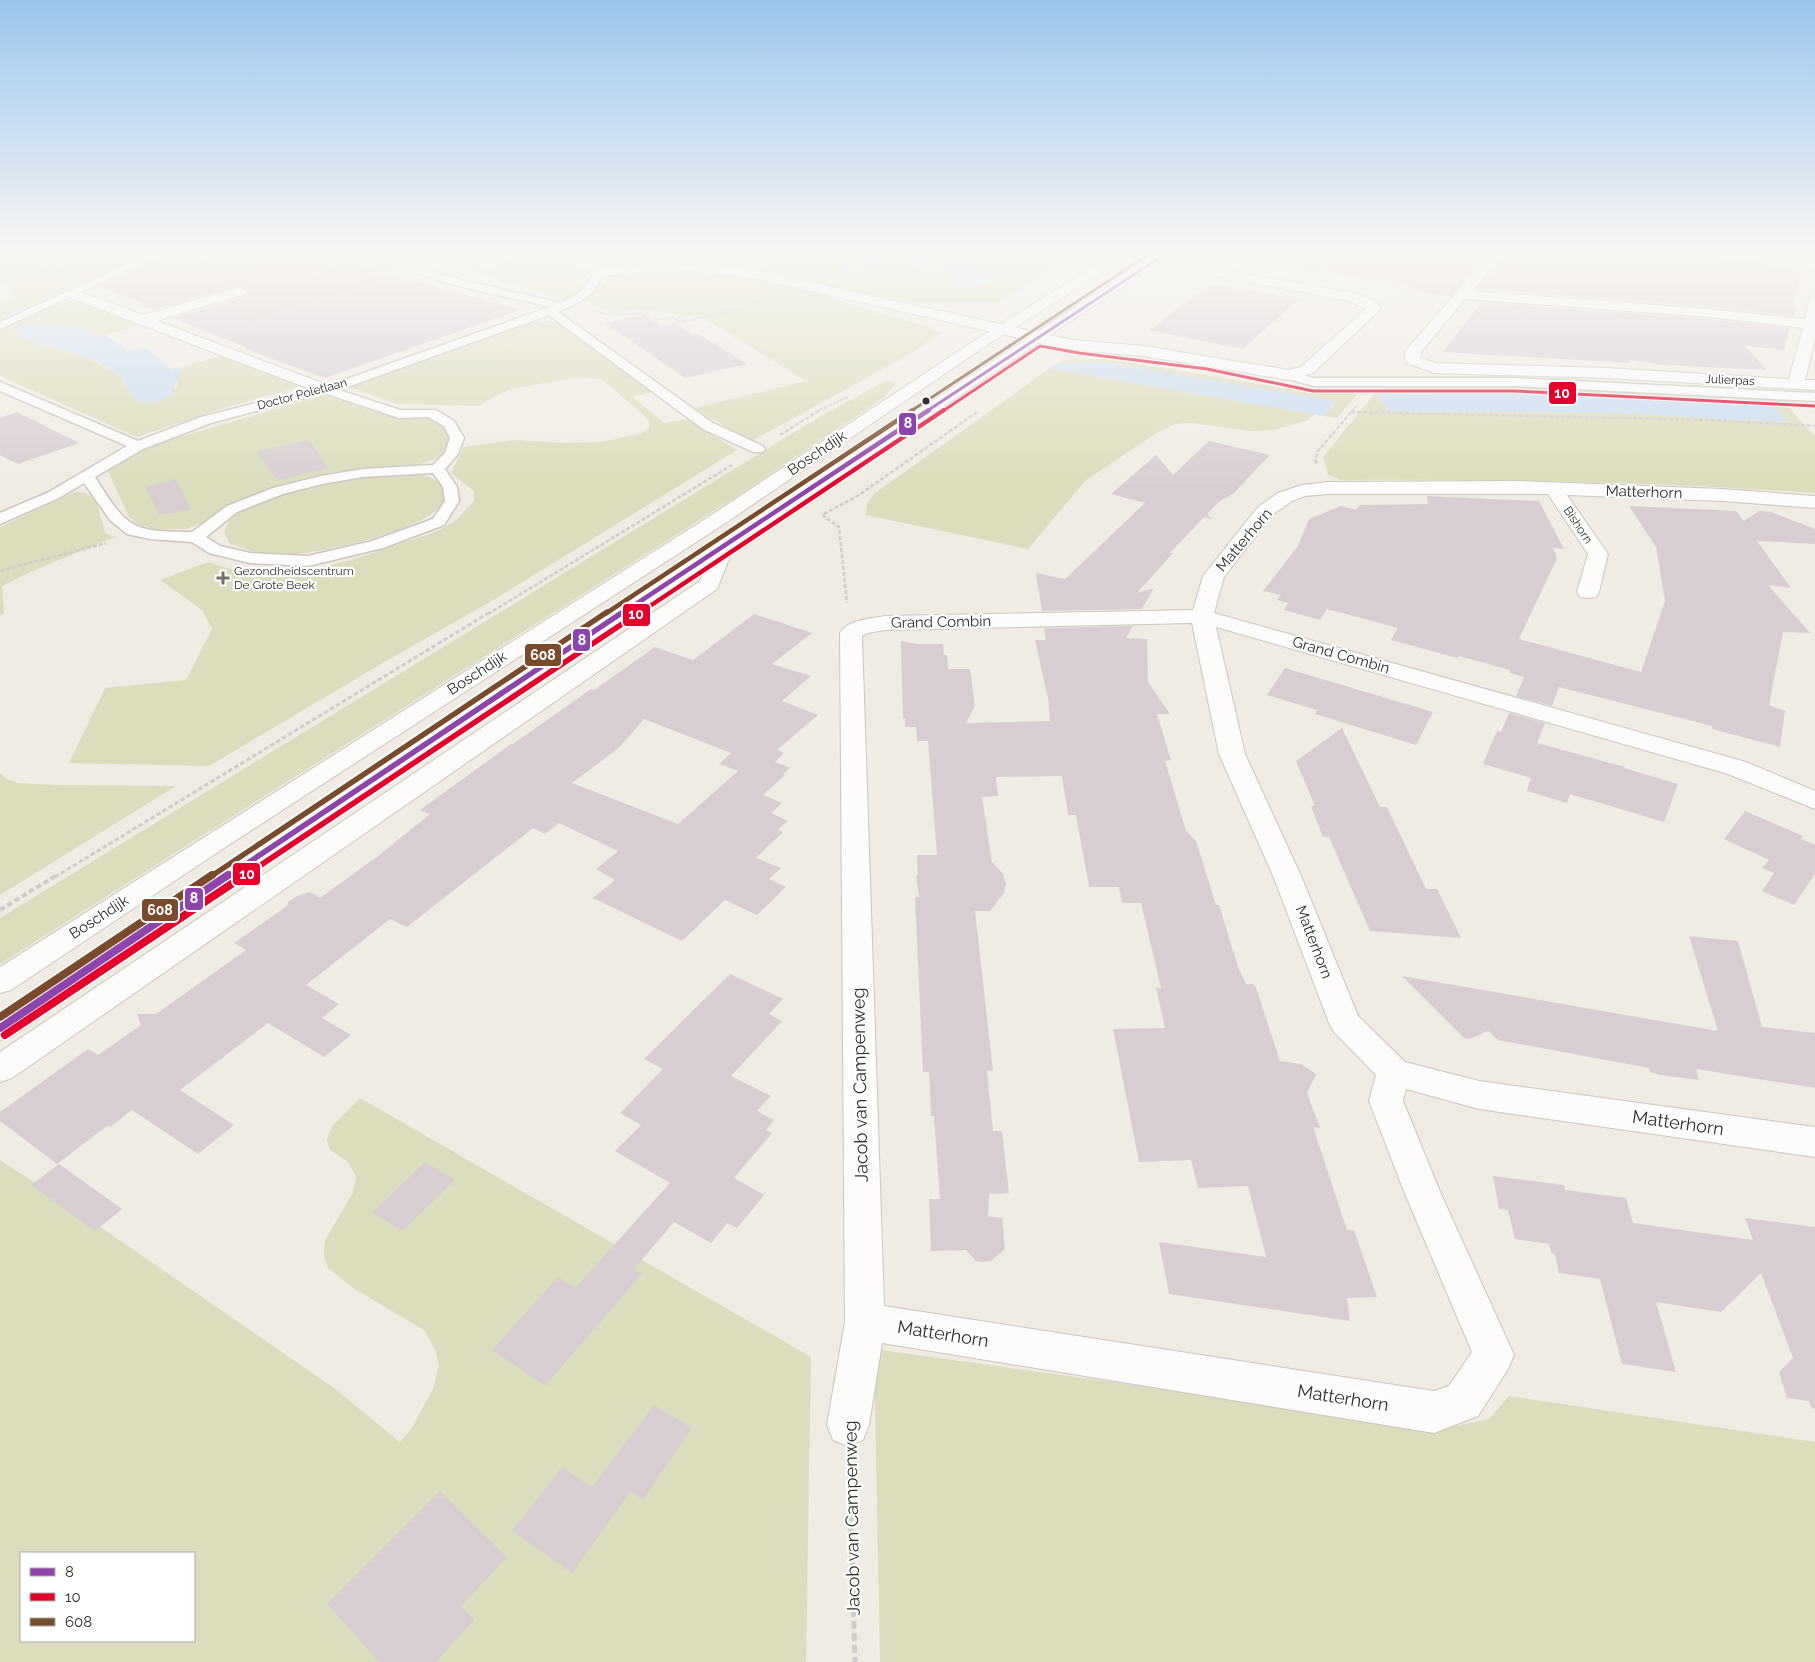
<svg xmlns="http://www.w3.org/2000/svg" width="1815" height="1662" font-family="Raleway,sans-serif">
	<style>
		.green { fill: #dcddbc; fill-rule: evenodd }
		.water { fill: #cadef3 }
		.building { fill: #d8ced1; fill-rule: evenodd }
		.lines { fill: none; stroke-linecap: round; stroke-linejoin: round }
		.service-casing { stroke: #cac6bf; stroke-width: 3 }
		.pedestrian-casing { stroke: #cac6bf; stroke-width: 2 }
		.minor-casing { stroke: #cac6bf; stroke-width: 2 }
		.primary-casing { stroke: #cac6bf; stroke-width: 2 }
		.path-far4 { stroke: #cfcdca; stroke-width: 2; stroke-dasharray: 2.5 1; stroke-linecap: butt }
		.path-far3 { stroke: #cfcdca; stroke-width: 2.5; stroke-dasharray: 4 2; stroke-linecap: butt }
		.path-far2 { stroke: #cfcdca; stroke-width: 3; stroke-dasharray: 4.5 2.5; stroke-linecap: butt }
		.path-far1 { stroke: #cfcdca; stroke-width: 4; stroke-dasharray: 5.5 3; stroke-linecap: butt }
		.path { stroke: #cfcdca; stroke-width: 5; stroke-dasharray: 8 4; stroke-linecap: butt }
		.service { fill: #fdfcfb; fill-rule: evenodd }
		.pedestrian { fill: #fdfcfb; fill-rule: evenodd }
		.minor { fill: #fdfcfb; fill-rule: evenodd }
		.primary { fill: #fdfcfb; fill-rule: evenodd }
		.bus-1-far3-casing { stroke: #fff; stroke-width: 5 }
		.bus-1-far2-casing { stroke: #fff; stroke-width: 7 }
		.bus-1-far1-casing { stroke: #fff; stroke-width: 9 }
		.bus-1-casing { stroke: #fff; stroke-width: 11 }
		.bus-2-far3-casing { stroke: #fff; stroke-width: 5 }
		.bus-2-far2-casing { stroke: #fff; stroke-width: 7 }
		.bus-2-far1-casing { stroke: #fff; stroke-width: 9 }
		.bus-2-casing { stroke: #fff; stroke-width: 11 }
		.bus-3-far3-casing { stroke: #fff; stroke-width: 5 }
		.bus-3-far2-casing { stroke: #fff; stroke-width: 7 }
		.bus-3-far1-casing { stroke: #fff; stroke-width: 9 }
		.bus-3-casing { stroke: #fff; stroke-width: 11 }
		.bus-1-far3 { stroke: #8e44ad; stroke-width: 3 }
		.bus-1-far2 { stroke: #8e44ad; stroke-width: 4.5 }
		.bus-1-far1 { stroke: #8e44ad; stroke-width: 5.5 }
		.bus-1 { stroke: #8e44ad; stroke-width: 8 }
		.bus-2-far3 { stroke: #e4002b; stroke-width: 3 }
		.bus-2-far2 { stroke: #e4002b; stroke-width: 4.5 }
		.bus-2-far1 { stroke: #e4002b; stroke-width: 5.5 }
		.bus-2 { stroke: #e4002b; stroke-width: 8 }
		.bus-3-far3 { stroke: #7a4b2a; stroke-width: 3 }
		.bus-3-far2 { stroke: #7a4b2a; stroke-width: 4.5 }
		.bus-3-far1 { stroke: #7a4b2a; stroke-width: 5.5 }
		.bus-3 { stroke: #7a4b2a; stroke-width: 8 }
		.bus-dot { fill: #322f29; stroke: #fff; stroke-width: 2 }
		.poi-dot { fill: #74716a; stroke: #fff; stroke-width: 2 }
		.labels { text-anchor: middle; stroke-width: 4.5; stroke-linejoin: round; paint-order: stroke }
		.far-street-label { font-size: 12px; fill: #322f29; stroke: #fff }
		.far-poi-label { font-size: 12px; fill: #322f29; stroke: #fff; text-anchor: start }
		.street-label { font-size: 15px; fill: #322f29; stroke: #fff }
		.near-street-label { font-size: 18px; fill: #322f29; stroke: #fff }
		.line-badge { stroke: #fff; stroke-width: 2 }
		.badge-label { font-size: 14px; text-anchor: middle; font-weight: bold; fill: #fff }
	</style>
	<rect width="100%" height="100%" fill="#f0ece4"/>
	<g class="green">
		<path d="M0 254H148L0 318V303L14 295 12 285 0 283Z"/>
		<path d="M190 254H440L486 267 523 255 520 254C544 254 573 256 587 279 581 298 569 299 551 302L560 297 427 259 290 303 227 283Z"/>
		<path d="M599 254H741L791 257 852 255 856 258 848 266 836 270 856 272 867 264 888 262 913 264 946 272 954 275 957 280 955 283 991 271 986 267 924 259 902 254H1077L999 302 916 303 833 288 654 264 606 267 595 262Z"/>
		<path d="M1258 254H1339L1323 269 1316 273 1249 262Z"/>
		<path d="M669 269 736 274 810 290 875 312 929 327 942 333 910 354 750 442 695 408 806 381 702 317 635 309 611 313 585 300 611 278 622 274Z"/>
		<path d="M73 299 143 324 102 336 73 326 23 325V339L84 356 118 374 135 399 176 388 179 375 185 365 226 355 303 386 227 407 137 437 0 376V330Z"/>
		<path d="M546 321H557L570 326 652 392 633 397 664 423 686 419 737 450 495 599 381 664 209 766 69 763 105 688 186 680 212 629 202 610 160 580 208 562C270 586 342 565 402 543 419 537 437 533 452 523 460 517 467 509 474 501V491L451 473 464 447 514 440 564 443 600 442 634 435 644 432 649 427V421L643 414 602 380 592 378 566 379 508 390 478 406 397 404 350 387 518 326Z"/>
		<path d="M1108 359 1277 387 1359 392 1337 418 1324 416 1336 402 1105 362 1056 364 1064 360Z"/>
		<path d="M1050 368 1314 414 1309 420 1273 430 1253 431 1191 423 1176 424 1158 432 1085 481 1028 549 866 515 867 504 874 494Z"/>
		<path d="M886 381 897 383 882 399 731 500 0 964V918L821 416Z"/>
		<path d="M1514 385 1617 389 1658 395 1731 399 1786 400 1794 414 1815 436V493C1657 482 1499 479 1341 480L1328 475 1323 457 1380 387ZM1519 392 1658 397 1784 422 1618 413 1388 411 1377 394Z"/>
		<path d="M324 395 384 415 400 418 429 419 447 429 450 447 437 458 418 465 334 472 291 482 236 501 215 518 186 529H155L139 525 129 517 108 471 138 452 155 444Z"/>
		<path d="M412 473C428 476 439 478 447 493 446 497 444 503 441 506 417 533 309 557 274 555 257 554 244 549 229 543L224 532 229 521 242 510 276 496 375 474Z"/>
		<path d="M75 492 85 493 96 500 105 533 115 537 30 572 2 586 4 613 0 615V527Z"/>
		<path d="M0 773 7 779 18 783 55 785 176 786 0 895Z"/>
		<path d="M360 1098 811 1357 806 1662H0V1160L70 1206 334 1388 400 1442 411 1429 433 1389 439 1366 435 1349 424 1330 353 1288 328 1268 324 1255 325 1240 353 1193 356 1176 347 1161 330 1150 327 1139 333 1125ZM21 1553H194V1641H21Z"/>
		<path d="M874 1349 1445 1428 1489 1419 1509 1396 1815 1442V1662H880Z"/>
	</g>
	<g class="water">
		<path d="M741 254H902L924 259 987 267 991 271 992 278C981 289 970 289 955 286L957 280C945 263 887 259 867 264 855 268 850 278 835 272L854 262 856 258 852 255 791 257Z"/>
		<path d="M23 325 73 326 102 336 106 335 127 351 146 348 171 369 183 367C173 386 177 401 149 402 144 403 139 402 135 399 128 392 125 379 117 373 90 354 54 348 23 339L17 329Z"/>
		<path d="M1105 362 1336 401 1324 416 1050 368 1056 364Z"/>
		<path d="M1519 392 1658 397 1769 405 1785 416 1784 422 1618 413 1388 411 1377 394Z"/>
	</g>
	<g class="building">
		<path d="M107 254H145L85 281 52 269Z"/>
		<path d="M166 254H318L405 280 410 279 520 310 325 378 245 349 247 348 173 318 246 296 249 291 241 285 153 310 140 305 143 303 98 286Z"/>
		<path d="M1330 254H1487L1450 297 1407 289 1411 285 1328 272Z"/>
		<path d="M1505 254H1694L1788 267 1795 269 1794 272H1801L1793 306H1797L1794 316 1709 307 1476 289Z"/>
		<path d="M1211 284 1299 299 1243 349 1149 330Z"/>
		<path d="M1482 302 1709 319 1790 328 1784 350 1745 346 1767 370 1664 365 1629 360 1631 363 1442 352Z"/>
		<path d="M645 315 661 326 674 323 693 335 699 334 747 364 685 378 605 323Z"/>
		<path d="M17 412 79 443 18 464 0 455V418Z"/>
		<path d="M308 440 328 466H326L328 468 280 480 275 478 256 452Z"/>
		<path d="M1209 441 1270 455 1234 493 1220 501 1207 514 1212 519 1204 517 1170 553H1173L1137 593 1154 588 1142 609 1042 611 1036 573 1065 579 1145 503 1111 494 1156 455 1173 475Z"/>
		<path d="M176 479 191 510 159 515 145 487Z"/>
		<path d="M1427 496 1539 501 1564 549 1553 548 1557 558 1519 639 1641 672 1665 601 1656 547 1629 506 1736 511 1744 521 1759 511 1771 512 1815 529V544L1757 541 1791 588 1768 585 1810 633 1783 632 1769 705 1785 711 1780 747 1712 729V726L1559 687 1552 706 1516 696 1524 677 1510 673V670L1459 656 1457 658 1391 640 1398 628 1327 609 1320 620 1284 610 1288 603 1277 600 1281 595 1263 591 1298 546 1309 519 1341 506 1356 510 1360 505 1428 504Z"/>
		<path d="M754 614 812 633 772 664 811 676 782 701 818 715 777 750 784 753 775 762 790 768 783 774 785 775 763 795 782 803 771 813 788 821 778 830 783 832 756 858 781 868 769 879 786 887 757 915 725 900 682 941 593 898 615 880 596 869 618 851 559 823 545 834 533 828 407 927 390 919 306 985 339 1004 322 1018 351 1035 324 1057 268 1023 180 1090 234 1125 198 1154 132 1110 110 1127 107 1126 57 1164 0 1121V1112L88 1049 98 1055 141 1025 137 1014H156L246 950 234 943 287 906 288 902 297 896 310 892 320 898 378 856 430 814 420 810 511 744H513L591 689 594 690 655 647 693 660ZM644 719 731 753 719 764 738 771 678 824 572 783 620 747Z"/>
		<path d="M1133 626 1126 638 1147 639 1148 682 1170 714H1157L1171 760 1165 761 1186 831 1196 841 1216 905H1219L1238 967 1246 984H1253L1256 988 1280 1061 1301 1064 1316 1074 1307 1093 1320 1128 1313 1127 1347 1230H1354L1377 1297 1347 1298 1350 1321 1169 1294 1159 1242 1266 1257 1248 1186 1198 1188 1191 1160 1139 1162 1113 1029 1165 1028 1156 988H1161L1141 903H1122L1119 887H1089L1076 815H1068L1062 776 996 777 998 796 982 797 992 862 1003 874 1006 884 1004 893 990 911H975L993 1071H987L993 1131H1002L1009 1193 989 1194 988 1216 1002 1218 1005 1249 991 1261 982 1262 976 1261 966 1250 931 1251 929 1199H940L934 1116H931L929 1072H923L915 897H919L916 875H918L917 855H937L928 741H917L916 727H905V719H903L901 641 918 644H943L944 655H947L948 669H970L975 706 966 723 1050 721 1048 698 1035 640H1046L1044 628Z"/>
		<path d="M1285 668 1433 712 1416 745 1315 714 1317 710 1267 695Z"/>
		<path d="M1509 713 1545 723 1537 743 1625 767 1624 768 1678 784 1664 822 1570 794 1567 803 1527 791 1531 778 1483 764 1497 731 1501 732Z"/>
		<path d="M1342 728 1380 807H1387L1426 889H1437L1461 938 1370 931 1329 837H1323L1311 806H1315L1296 761Z"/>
		<path d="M1745 811 1803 836 1801 839 1815 845V874L1794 905 1762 891 1774 873 1762 868 1769 860 1724 839Z"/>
		<path d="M1689 936 1738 941 1762 1027 1815 1033V1088L1696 1069 1699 1080 1660 1075 1650 1072 1649 1068 1498 1040 1488 1031 1470 1039 1464 1038 1402 976 1718 1031Z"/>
		<path d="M730 974 783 999 769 1014 782 1021 731 1076 771 1096 757 1111 774 1120 766 1130 772 1133 734 1178 764 1195 737 1228 727 1223 711 1243 674 1222 634 1269 642 1274 545 1386 492 1350 558 1277 575 1288 670 1183 615 1151 641 1125 620 1113 663 1069 644 1059Z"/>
		<path d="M425 1162 455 1180 402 1231 372 1212Z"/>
		<path d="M59 1164 122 1209 95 1231 31 1185Z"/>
		<path d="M1493 1176 1564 1185 1565 1190 1626 1198 1633 1223 1753 1240 1745 1218 1815 1227V1408L1812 1409 1809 1401 1787 1398 1779 1372 1793 1358 1761 1273 1721 1312 1656 1302 1676 1372 1622 1364 1600 1279 1559 1273 1555 1254 1551 1253 1549 1244 1515 1239 1508 1210 1499 1209Z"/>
		<path d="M654 1405 692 1428 643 1500 631 1491 572 1573 512 1531 562 1467 592 1487Z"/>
		<path d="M440 1491 507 1557 461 1606 474 1620 436 1662H379L327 1604Z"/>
	</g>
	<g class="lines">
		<g class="service-casing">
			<g id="service">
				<path d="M150 254H164L0 329V322Z"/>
				<path d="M554 254C572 254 590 259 602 273 597 296 578 303 558 312L713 423 763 446 765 449 763 452H753L703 429 549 315 339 390 400 410H436L454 421 464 438 458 454 445 469 457 487 459 501 444 525 383 548 308 566 250 563 209 553 192 542 150 539 127 534 110 520 84 483 59 498 0 524V513L49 492 127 446 0 391V382L138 441 201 417 338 382 550 307 459 286 412 272 411 270 412 268 416 267 466 281 560 303C575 296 587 290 592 274L578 265ZM324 393 399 418 428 417 444 426 450 438 445 453 433 465 363 469 321 476 273 488 227 506 192 532C131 532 127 528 95 477L143 449 211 423ZM433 473 443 487 445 501 433 519 372 541 308 556 250 553 220 546 206 537 237 512 283 494 322 484 363 477Z"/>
				<path d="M1289 371 1314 378H1514L1815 393V401L1514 386H1314L1285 378 1283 375Z"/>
			</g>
		</g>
		<g class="pedestrian-casing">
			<path id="pedestrian" d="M240 287 247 291 245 294 157 321 330 386 332 389 330 392H318L68 297 66 294 73 290 78 291 143 315Z"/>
		</g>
		<g class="minor-casing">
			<g id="minor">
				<path d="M1218 254H1232L1222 266 1226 270 1357 294 1374 300 1381 309 1313 373 1289 380 1144 356 1072 350 754 278 690 271 631 273 597 277 590 273 597 269 631 265 690 263 754 270 1072 340 1144 346 1289 370 1301 367 1366 309 1349 301 1217 276 1208 267 1212 259Z"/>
				<path d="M1490 254H1503L1472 291 1709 309 1805 319 1810 297 1815 296V338L1805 380H1815V390L1607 378 1434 373 1407 363C1404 359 1404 352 1408 348ZM1465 299 1709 317 1803 328 1789 379 1607 368 1436 363 1421 358V352Z"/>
				<path d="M1738 254H1774L1815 260V268L1744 258Z"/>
				<path d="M1519 481 1722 489 1815 496V508L1722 501 1567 495 1608 554 1599 592 1596 597 1588 598 1580 597 1577 592 1588 554 1548 494H1328L1305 496 1292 501 1272 515 1224 577 1214 613 1746 762 1815 791V809L1728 774 1216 627 1245 754 1302 878 1358 1016 1405 1062 1479 1081 1815 1127V1157L1479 1109 1406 1089 1403 1101 1441 1194 1514 1355 1508 1369 1478 1416 1434 1433 882 1343 869 1425 863 1440 848 1446 833 1440 827 1425 845 1322 840 633C849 619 870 619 885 616L1193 610 1203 576 1258 507 1278 493 1302 485 1328 482ZM1192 623 1219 754 1274 878 1329 1023 1334 1032 1376 1075 1369 1101 1405 1194 1472 1352 1449 1386 1434 1391 884 1306 862 636 868 633 885 630Z"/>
				<path d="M725 538 732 540 735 544 717 589 12 1078 0 1082V1052L700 581 715 544 718 540Z"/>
			</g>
		</g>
		<g class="primary-casing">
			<g id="primary">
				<path d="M1115 254H1131L987 345 724 524 227 846 11 990 0 993V967L710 516 977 339Z"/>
				<path d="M1156 254H1171L732 548 11 1037 0 1040V1012Z"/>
			</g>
		</g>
		<g class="path-far4">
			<path d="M0 254 53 274"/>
			<path d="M188 258 223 269"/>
			<path d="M183 259 199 254"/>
			<path d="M506 263 518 266"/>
			<path d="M508 269 535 260"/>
			<path d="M318 297 393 273"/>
			<path d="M265 299 286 306"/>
			<path d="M600 313 614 315 641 313 657 320 672 317 679 322 754 307 762 300"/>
			<path d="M250 317 318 297 311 294 320 274 353 263 351 254"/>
			<path d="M817 411 848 397"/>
			<path d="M1352 411 1356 406"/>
		</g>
		<g class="path-far3">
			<path d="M1351 412 1709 420 1815 426"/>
			<path d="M780 435 820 410"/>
			<path d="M1317 463 1315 460 1318 451 1353 410"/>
			<path d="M824 514 859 495 977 412"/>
			<path d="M822 515 839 527 847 603"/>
			<path d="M0 571 106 543"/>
			<path d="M488 614 732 465"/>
		</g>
		<path class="path-far2" d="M55 877 490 612"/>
		<path class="path-far1" d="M0 910 57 875"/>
		<path class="path" d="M849 1465 855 1662"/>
		<use href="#service" class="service"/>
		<use href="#pedestrian" class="pedestrian"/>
		<use href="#minor" class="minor"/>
		<use href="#primary" class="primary"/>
		<g class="bus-1-far3-casing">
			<path id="bus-1-far3" d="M927 411 1165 254"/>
		</g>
		<g class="bus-1-far2-casing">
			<path id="bus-1-far2" d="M621 614 929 410"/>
		</g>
		<g class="bus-1-far1-casing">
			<path id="bus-1-far1" d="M227 877 623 612"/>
		</g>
		<g class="bus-1-casing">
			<path id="bus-1" d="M0 1028 228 875"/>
		</g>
		<g class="bus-2-far3-casing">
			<path id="bus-2-far3" d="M943 411 1040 346 1079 353 1207 369 1313 391H1514L1815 406"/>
		</g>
		<g class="bus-2-far2-casing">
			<path id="bus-2-far2" d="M638 614 944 410"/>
		</g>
		<g class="bus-2-far1-casing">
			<path id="bus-2-far1" d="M243 877 640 612"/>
		</g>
		<g class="bus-2-casing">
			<path id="bus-2" d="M5 1035 245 875"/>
		</g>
		<g class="bus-3-far3-casing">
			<path id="bus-3-far3" d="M911 411 1149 254"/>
		</g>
		<g class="bus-3-far2-casing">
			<path id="bus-3-far2" d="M605 614 913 410"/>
		</g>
		<g class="bus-3-far1-casing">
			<path id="bus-3-far1" d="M210 877 607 612"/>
		</g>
		<g class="bus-3-casing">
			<path id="bus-3" d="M0 1017 212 875"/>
		</g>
		<use href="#bus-1-far3" class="bus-1-far3"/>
		<use href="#bus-1-far2" class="bus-1-far2"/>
		<use href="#bus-1-far1" class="bus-1-far1"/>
		<use href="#bus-1" class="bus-1"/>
		<use href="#bus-2-far3" class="bus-2-far3"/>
		<use href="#bus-2-far2" class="bus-2-far2"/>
		<use href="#bus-2-far1" class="bus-2-far1"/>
		<use href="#bus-2" class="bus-2"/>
		<use href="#bus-3-far3" class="bus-3-far3"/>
		<use href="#bus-3-far2" class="bus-3-far2"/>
		<use href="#bus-3-far1" class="bus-3-far1"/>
		<use href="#bus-3" class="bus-3"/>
	</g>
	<linearGradient id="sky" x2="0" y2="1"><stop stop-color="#9cc5ec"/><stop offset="0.52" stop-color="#f8f6f3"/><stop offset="1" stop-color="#f8f6f3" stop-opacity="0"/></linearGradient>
	<rect width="1815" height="487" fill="url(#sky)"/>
	<circle class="bus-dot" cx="926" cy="401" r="4.5"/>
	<path class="poi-dot" d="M220.5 570.5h5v5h5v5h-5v5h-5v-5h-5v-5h5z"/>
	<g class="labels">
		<g class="far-street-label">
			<text transform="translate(1730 380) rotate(3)" y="4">Julierpas</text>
			<text transform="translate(302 394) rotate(-15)" y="4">Doctor Poletlaan</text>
			<text transform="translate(1578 525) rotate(56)" y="4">Bishorn</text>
		</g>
		<g class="far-poi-label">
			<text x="234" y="575">Gezondheidscentrum<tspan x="234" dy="14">De Grote Beek</tspan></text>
		</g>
		<g class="street-label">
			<text transform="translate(817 453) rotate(-34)" y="5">Boschdijk</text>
			<text transform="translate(1644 492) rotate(2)" y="5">Matterhorn</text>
			<text transform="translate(1244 540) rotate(-50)" y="5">Matterhorn</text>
			<text transform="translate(941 622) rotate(-1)" y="5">Grand Combin</text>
			<text transform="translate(1341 655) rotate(16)" y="5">Grand Combin</text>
			<text transform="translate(477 673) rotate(-33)" y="5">Boschdijk</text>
			<text transform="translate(99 917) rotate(-33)" y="5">Boschdijk</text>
			<text transform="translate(1314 942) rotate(69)" y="5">Matterhorn</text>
		</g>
		<g class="near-street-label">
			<text transform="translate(860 1085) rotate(-91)" y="6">Jacob van Campenweg</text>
			<text transform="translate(1678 1123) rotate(8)" y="6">Matterhorn</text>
			<text transform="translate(943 1334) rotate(9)" y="6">Matterhorn</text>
			<text transform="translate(1343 1398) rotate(9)" y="6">Matterhorn</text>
			<text transform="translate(852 1518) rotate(-91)" y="6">Jacob van Campenweg</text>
		</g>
	</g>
	<g class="line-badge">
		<rect x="1548" y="381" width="29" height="24" rx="5" fill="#e4002b"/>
		<rect x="898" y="412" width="19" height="24" rx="5" fill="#8e44ad"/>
		<rect x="622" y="603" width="29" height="24" rx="5" fill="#e4002b"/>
		<rect x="572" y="628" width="19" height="24" rx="5" fill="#8e44ad"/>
		<rect x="524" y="643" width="38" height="24" rx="5" fill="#7a4b2a"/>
		<rect x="232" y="862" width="29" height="24" rx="5" fill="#e4002b"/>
		<rect x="184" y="887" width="20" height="24" rx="5" fill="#8e44ad"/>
		<rect x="141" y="898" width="38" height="24" rx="5" fill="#7a4b2a"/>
	</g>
	<g class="badge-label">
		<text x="1562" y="398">10</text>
		<text x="908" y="428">8</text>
		<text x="636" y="619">10</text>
		<text x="582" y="645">8</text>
		<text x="543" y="660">608</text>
		<text x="247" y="879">10</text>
		<text x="194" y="903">8</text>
		<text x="160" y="915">608</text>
	</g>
	<rect x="20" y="1552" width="175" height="90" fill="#ffffff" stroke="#adaca9"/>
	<rect x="30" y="1568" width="25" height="8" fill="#8e44ad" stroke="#adaca9"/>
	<text x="65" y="1577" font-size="15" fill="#322f29">8</text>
	<rect x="30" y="1593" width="25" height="8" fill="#e4002b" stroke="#adaca9"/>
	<text x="65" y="1602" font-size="15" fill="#322f29">10</text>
	<rect x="30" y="1618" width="25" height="8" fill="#7a4b2a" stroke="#adaca9"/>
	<text x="65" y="1627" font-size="15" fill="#322f29">608</text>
</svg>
